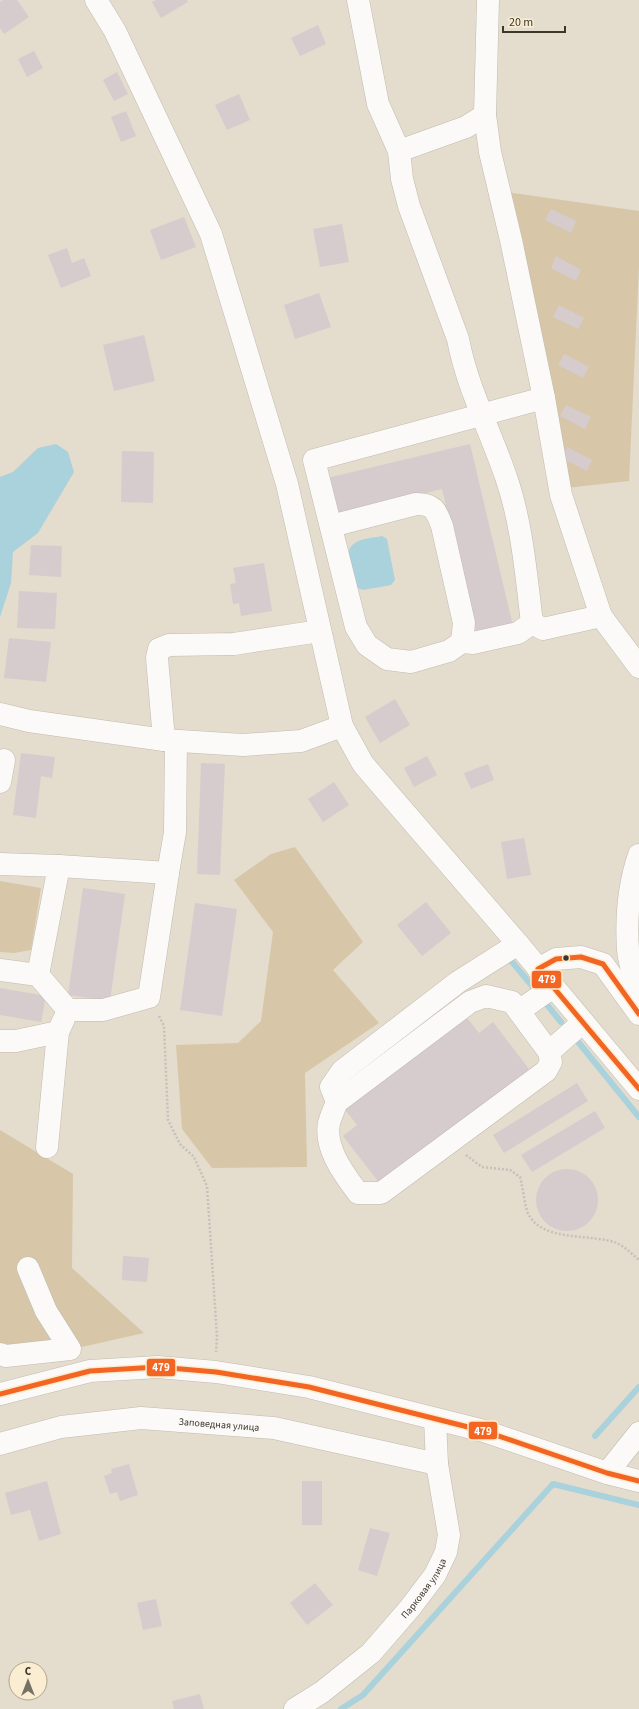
<svg xmlns="http://www.w3.org/2000/svg" width="639" height="1709" font-family="'Source Sans 3',sans-serif">
	<style>
		.green { fill: #d7c7a8 }
		.water { fill: #a9d2dc }
		.lines { fill: none; stroke-linecap: round; stroke-linejoin: round }
		.stream { stroke: #a9d2dc; stroke-width: 6 }
		.building { fill: #d6ccce }
		.minor-casing { stroke: #c1bbaf; stroke-width: 23 }
		.path { stroke: #c4c1bb; stroke-width: 2.5; stroke-dasharray: 2 2; stroke-linecap: butt }
		.minor { stroke: #fbfaf8; stroke-width: 22 }
		.bus-1-casing { stroke: #fbedd1; stroke-width: 8 }
		.bus-1 { stroke: #f26522; stroke-width: 5 }
		.bus-dot { fill: #3c362b; stroke: #fbedd1; stroke-width: 1.5 }
		.labels { text-anchor: middle; stroke-width: 3; stroke-linejoin: round; paint-order: stroke }
		.street-label { font-size: 10px; fill: #3c362b; stroke: #fbedd1 }
		.line-badge { stroke: #fbedd1; stroke-width: 1.5 }
		.badge-label { font-size: 11px; text-anchor: middle; font-weight: bold; fill: #fff }
	</style>
	<rect width="100%" height="100%" fill="#e4dccd"/>
	<g class="green">
		<path d="M506 192 639 211V267L629 481 566 488Z"/>
		<path d="M295 847 363 942 333 970 379 1023 305 1073 307 1167 212 1168 182 1129 176 1045 238 1043 261 1021 273 932 234 880 271 854Z"/>
		<path d="M0 881 41 888 31 950 14 953 0 952Z"/>
		<path d="M0 1130 73 1174 72 1268 144 1333 6 1364 0 1362Z"/>
	</g>
	<g class="water">
		<path d="M56 444 68 452 74 472 38 533 13 552 11 583 0 617V477L13 472 38 448Z"/>
		<path d="M382 536 387 539 395 580 391 585 363 590 355 587C352 575 341 551 355 543 362 538 374 538 382 536Z"/>
	</g>
	<g class="lines">
		<g class="stream">
			<path d="M508 957 533 987"/>
			<path d="M544 1001 561 1022"/>
			<path d="M575 1038 639 1117"/>
			<path d="M595 1436 639 1387"/>
			<path d="M341 1709 363 1695 553 1484 639 1505"/>
		</g>
	</g>
	<g class="building">
		<path d="M3 0H17L29 17 4 34 0 28V2Z"/>
		<path d="M156 0H187L188 2 161 18 152 2Z"/>
		<path d="M318 25 326 44 300 56 291 38Z"/>
		<path d="M34 51 43 68 27 77 18 59Z"/>
		<path d="M117 72 128 94 114 101 103 80Z"/>
		<path d="M239 94 250 120 227 130 215 105Z"/>
		<path d="M126 111 136 136 121 142 111 117Z"/>
		<path d="M551 209 576 221 571 233 545 220Z"/>
		<path d="M184 217 196 247 161 260 150 230Z"/>
		<path d="M342 224 349 262 320 267 313 229Z"/>
		<path d="M67 248 72 263 84 258 91 276 61 288 48 255Z"/>
		<path d="M556 256 581 270 576 281 551 268Z"/>
		<path d="M319 293 331 327 295 339 284 305Z"/>
		<path d="M559 305 584 318 578 329 553 317Z"/>
		<path d="M144 335 155 381 114 391 103 345Z"/>
		<path d="M564 354 589 367 583 378 558 365Z"/>
		<path d="M566 405 591 417 585 429 560 416Z"/>
		<path d="M470 444 513 626 477 635 442 489 336 515 327 478Z"/>
		<path d="M567 447 592 460 587 471 561 458Z"/>
		<path d="M122 451 154 452 153 503 121 502Z"/>
		<path d="M31 545 62 546 61 577 29 575Z"/>
		<path d="M264 563 272 611 241 616 239 603 233 604 230 584 236 583 233 568Z"/>
		<path d="M19 591 57 593 55 629 17 628Z"/>
		<path d="M9 638 51 642 46 682 4 678Z"/>
		<path d="M395 699 410 725 380 743 365 717Z"/>
		<path d="M21 753 55 757 52 778 41 776 36 818 13 815Z"/>
		<path d="M427 756 437 775 414 787 404 768Z"/>
		<path d="M201 763 225 764 220 875 197 874Z"/>
		<path d="M488 764 494 780 471 789 464 773Z"/>
		<path d="M334 782 349 805 323 822 308 799Z"/>
		<path d="M524 838 531 875 507 879 501 842Z"/>
		<path d="M83 888 125 894 110 1001 68 995Z"/>
		<path d="M426 902 451 933 422 956 397 925Z"/>
		<path d="M195 903 237 909 222 1016 180 1010Z"/>
		<path d="M0 988 46 996 41 1022 0 1015Z"/>
		<path d="M464 1014 479 1033 493 1022 529 1069 380 1184 343 1136 357 1125 343 1107Z"/>
		<path d="M577 1083 588 1101 504 1153 493 1135Z"/>
		<path d="M595 1111 605 1128 532 1172 521 1155Z"/>
		<circle cx="567" cy="1200" r="31"/>
		<path d="M123 1256 149 1258 147 1282 122 1280Z"/>
		<path d="M129 1464 138 1495 120 1501 117 1492 110 1494 104 1476 112 1473 111 1469Z"/>
		<path d="M47 1481 61 1534 39 1541 30 1510 11 1515 5 1493Z"/>
		<rect x="302" y="1481" width="20" height="44"/>
		<path d="M370 1528 390 1533 377 1576 358 1570Z"/>
		<path d="M315 1583 333 1605 307 1625 290 1603Z"/>
		<path d="M156 1599 162 1626 143 1630 137 1603Z"/>
		<path d="M200 1694 204 1709H174L172 1701Z"/>
	</g>
	<g class="lines">
		<g class="minor-casing">
			<g id="minor">
				<path d="M96 0 115 31 211 234 287 484 342 726 363 764 518 944 639 1089"/>
				<path d="M358 0 378 104 399 151 402 179 409 206 458 339C467 387 490 430 506 477 522 523 526 574 532 623L543 629 601 616"/>
				<path d="M488 0 485 115 490 152 511 240 544 398 561 495 601 616 639 667"/>
				<path d="M399 151 466 127 485 115"/>
				<path d="M331 526 416 504C434 504 436 510 442 526L464 623 462 642"/>
				<path d="M532 623 518 633 473 643 462 642 449 651 411 662 387 659 367 645 356 627 314 460 544 398"/>
				<path d="M0 714 29 721 164 740 243 745 301 741 342 726"/>
				<path d="M164 740 157 658 159 649 169 645 234 644 320 631"/>
				<path d="M0 782 4 760"/>
				<path d="M639 855C629 884 626 919 628 950 629 964 635 979 639 992"/>
				<path d="M0 864 59 866 38 975"/>
				<path d="M59 866 168 873 175 832 176 741"/>
				<path d="M538 969 556 959 581 957 603 964 639 1014"/>
				<path d="M0 970 38 975 68 1010H103L149 997 168 873"/>
				<path d="M486 996 512 1002 549 1052 551 1062 546 1071 381 1193H358C344 1174 324 1148 329 1123 331 1116 334 1109 337 1102L470 1002Z"/>
				<path d="M519 1011 553 987"/>
				<path d="M0 1041H16L58 1032 64 1019"/>
				<path d="M549 1052 583 1022"/>
				<path d="M337 1102 331 1087 342 1071 458 982 518 944"/>
				<path d="M47 1147 58 1032"/>
				<path d="M0 1354 6 1356 70 1349 46 1311 28 1268"/>
				<path d="M0 1394 90 1371 158 1367 216 1372 309 1387 484 1431 607 1473 639 1481"/>
				<path id="s1" d="M0 1444 61 1427 141 1418 274 1428 437 1464"/>
				<path d="M607 1473 639 1433"/>
				<path id="s2" d="M295 1709 322 1692 371 1653 410 1608 435 1575 446 1552 449 1535 437 1464 435 1419"/>
			</g>
		</g>
		<g class="path">
			<path d="M159 1016 164 1026 168 1120 180 1144 194 1157 207 1186 217 1337 216 1352"/>
			<path d="M466 1155 482 1167 510 1170 520 1177C523 1188 524 1200 527 1211 539 1243 591 1233 617 1243 625 1247 632 1254 639 1260"/>
		</g>
		<use href="#minor" class="minor"/>
		<g class="bus-1-casing">
			<g id="bus-1">
				<path d="M639 1014 603 964 581 957 556 959 538 969 639 1089"/>
				<path d="M0 1394 90 1371 158 1367 216 1372 309 1387 484 1431 607 1473 639 1481"/>
			</g>
		</g>
		<use href="#bus-1" class="bus-1"/>
	</g>
	<circle class="bus-dot" cx="566" cy="958" r="3.5"/>
	<g class="labels">
		<g class="street-label">
			<text dy="4" stroke="none"><textPath href="#s1" startOffset="222">Заповедная улица</textPath></text>
			<text dy="4" stroke="none"><textPath href="#s2" startOffset="178">Парковая улица</textPath></text>
		</g>
	</g>
	<g class="line-badge">
		<rect x="531" y="970" width="31" height="19" rx="4" fill="#f26522"/>
		<rect x="146" y="1358" width="30" height="19" rx="4" fill="#f26522"/>
		<rect x="468" y="1421" width="30" height="19" rx="4" fill="#f26522"/>
	</g>
	<g class="badge-label">
		<text x="547" y="983">479</text>
		<text x="161" y="1371">479</text>
		<text x="483" y="1435">479</text>
	</g>
	<g transform="translate(28 1681)"><circle r="19" fill="#fbedd1" stroke="#afa48f"/>
	<path d="M0-3L7 15L0 10L-7 15Z" fill="#777064"/>
	<text y="-6" font-size="11" font-weight="bold" text-anchor="middle" fill="#3c362b">С</text>
	</g>
	<path d="M503 26v6h62v-6" fill="none" stroke="#3c362b" stroke-width="2"/>
	<text x="509" y="26" font-size="12" fill="#3c362b" stroke="#fbedd1" stroke-width="3" paint-order="stroke">20 m</text>
</svg>
